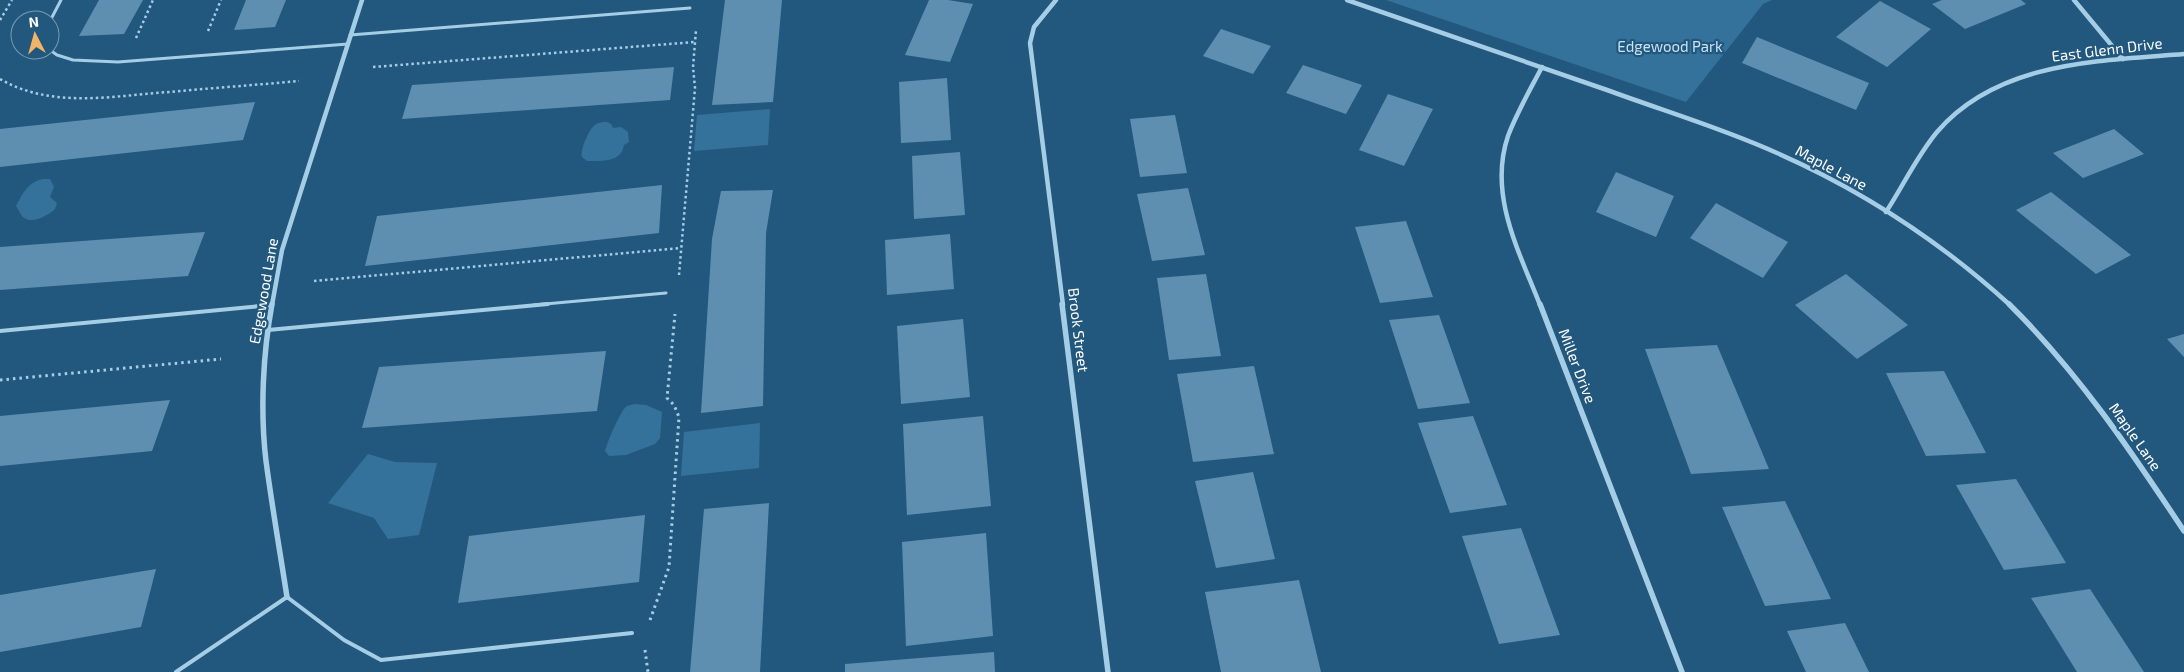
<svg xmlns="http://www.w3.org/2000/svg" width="2184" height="672" font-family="'Exo 2',sans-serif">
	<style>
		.green { fill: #35729b }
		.building { fill: #5e8fb1 }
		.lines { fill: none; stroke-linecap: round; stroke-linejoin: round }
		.path-far1 { stroke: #a6cde6; stroke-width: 2.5; stroke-dasharray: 2.5 3; stroke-linecap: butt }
		.path { stroke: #a6cde6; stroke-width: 3; stroke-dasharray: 2.5 4; stroke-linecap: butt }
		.service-far1 { stroke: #a6cde6; stroke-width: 3 }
		.service { stroke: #a6cde6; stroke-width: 4 }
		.minor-far1 { stroke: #a6cde6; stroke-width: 4.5 }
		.minor { stroke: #a6cde6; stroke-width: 5.5 }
		.labels { text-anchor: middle; stroke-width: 4.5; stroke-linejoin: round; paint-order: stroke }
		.park-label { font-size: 15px; fill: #c9e4f5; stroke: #22587d }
		.street-label { font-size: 15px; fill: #fff; stroke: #22587d }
	</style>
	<rect width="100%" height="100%" fill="#22587d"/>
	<g class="green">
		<path d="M1386 0H1772L1763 4 1686 102Z"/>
		<path d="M770 109 768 145 694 151 697 115Z"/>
		<path d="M607 122 611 124 613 128 621 127 628 132 629 142 624 145C621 163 601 161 587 161L582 157C580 150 589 129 595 125 599 122 603 122 607 122Z"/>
		<path d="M43 179H50L54 187 50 197 57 203 55 209C49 215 30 226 22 216 20 213 18 209 16 206 23 193 28 182 43 179Z"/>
		<path d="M635 404 646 405 662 412 660 438 655 444 626 455 609 456 605 451C607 443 621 409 627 406 629 405 632 405 635 404Z"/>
		<path d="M760 423 759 468 681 476 684 432Z"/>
		<path d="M368 454 395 462 437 463 419 535 388 539 374 518 328 503Z"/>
	</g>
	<g class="building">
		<path d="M99 0H143L124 34 79 36Z"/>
		<path d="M246 0H286L275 27 234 30Z"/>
		<path d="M725 0H782L773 102 712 105Z"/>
		<path d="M929 0H948L973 4 950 62 905 55Z"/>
		<path d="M1942 0H2021L2026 4 1965 29 1932 4Z"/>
		<path d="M1880 1 1931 29 1887 67 1836 37Z"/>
		<path d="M1221 29 1271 46 1253 74 1203 56Z"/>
		<path d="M1757 37 1869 83 1856 110 1742 63Z"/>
		<path d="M1303 65 1362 85 1346 114 1286 93Z"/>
		<path d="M674 67 670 100 402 119 412 85Z"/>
		<path d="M947 78 951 140 901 143 899 82Z"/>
		<path d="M1388 94 1433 109 1404 166 1359 150Z"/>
		<path d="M255 102 243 140 0 167V129Z"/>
		<path d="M1175 115 1187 173 1140 177 1130 119Z"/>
		<path d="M2114 129 2144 154 2083 178 2053 153Z"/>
		<path d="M960 152 965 215 914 219 912 156Z"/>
		<path d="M1616 172 1674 196 1656 237 1596 212Z"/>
		<path d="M662 185 659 233 365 266 377 216Z"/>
		<path d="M1188 188 1205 255 1152 261 1137 194Z"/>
		<path d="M773 190 766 233 763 406 701 413 712 239 721 191Z"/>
		<path d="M2051 192 2131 255 2096 274 2016 210Z"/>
		<path d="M1716 203 1788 242 1763 278 1690 238Z"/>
		<path d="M1406 221 1433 297 1380 303 1355 227Z"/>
		<path d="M205 232 188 276 0 290V247Z"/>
		<path d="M950 234 954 289 887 295 885 240Z"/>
		<path d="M1206 274 1221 356 1169 360 1157 278Z"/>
		<path d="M1846 274 1908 325 1857 359 1795 305Z"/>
		<path d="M1439 315 1470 403 1418 409 1389 320Z"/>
		<path d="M963 319 970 397 901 404 897 326Z"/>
		<path d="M2184 334V357L2167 339Z"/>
		<path d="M1717 345 1769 469 1691 474 1645 349Z"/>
		<path d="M606 351 597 411 362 428 379 367Z"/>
		<path d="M1254 366 1274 454 1193 462 1177 374Z"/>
		<path d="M1944 371 1986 453 1926 456 1886 373Z"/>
		<path d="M170 400 152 451 0 466V416Z"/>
		<path d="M983 416 991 506 907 515 903 424Z"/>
		<path d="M1473 416 1507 505 1450 513 1418 423Z"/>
		<path d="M1253 472 1275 559 1216 568 1195 481Z"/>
		<path d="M2016 479 2066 563 2004 570 1956 485Z"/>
		<path d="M1785 501 1831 599 1765 606 1722 507Z"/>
		<path d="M769 503 760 672H690L704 509Z"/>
		<path d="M645 515 639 582 458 603 469 536Z"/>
		<path d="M1521 528 1560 635 1499 644 1462 536Z"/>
		<path d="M986 533 993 636 906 646 902 542Z"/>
		<path d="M156 569 141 627 0 652V595Z"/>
		<path d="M1299 580 1321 672H1221L1205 592Z"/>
		<path d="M2090 589 2144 672H2077L2031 598Z"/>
		<path d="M1845 623 1869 672H1806L1787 631Z"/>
		<path d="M994 652 995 672H845V664Z"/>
	</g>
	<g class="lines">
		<g class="path-far1">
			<path d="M0 20 12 0"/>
			<path d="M208 31 221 0"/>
			<path d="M136 38 153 0"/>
			<path d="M373 67 695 42"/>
			<path d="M0 79C52 109 112 96 169 92 212 88 256 85 299 81"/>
			<path d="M679 275 695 88 693 67 696 30"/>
			<path d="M314 281 681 248"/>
		</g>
		<g class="path">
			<path d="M0 380 221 359"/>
			<path d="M650 620 669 567 679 417 674 405 667 398 675 314"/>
			<path d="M645 650 648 672"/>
		</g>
		<g class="service-far1">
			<path d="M50 21 61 0"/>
			<path d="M350 35 690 8"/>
			<path d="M50 50 57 55 73 60 118 62 348 44"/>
			<path d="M268 305H271"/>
			<path d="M534 305 666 293"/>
		</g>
		<g class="service">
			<path d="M268 330 548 304"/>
			<path d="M0 331 271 305"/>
			<path d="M176 672 287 597 344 640 381 660 632 633"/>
		</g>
		<g class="minor-far1">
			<path d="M1056 0 1034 27 1030 43 1063 305"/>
			<path d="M1347 0C1434 30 1521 60 1607 90 1664 111 1722 128 1777 153 1861 190 1942 243 2010 305"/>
			<path d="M2074 0 2123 59"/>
			<path d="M1886 212C1903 186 1917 156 1937 132 1998 61 2099 61 2184 54"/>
			<path d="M272 305 282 250 362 0"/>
			<path d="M1540 305C1519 251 1488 195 1508 136 1517 112 1530 90 1542 67"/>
		</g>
		<g class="minor">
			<path d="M272 304C263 353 260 411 266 461 272 506 280 552 287 597"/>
			<path d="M1062 304 1108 672"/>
			<path d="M1540 304 1682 672"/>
			<path d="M2009 304C2078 372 2131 451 2184 531"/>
		</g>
	</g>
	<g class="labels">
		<g class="park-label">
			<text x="1670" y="52">Edgewood Park</text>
		</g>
		<g class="street-label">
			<text transform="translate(2107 50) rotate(-7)" y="5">East Glenn Drive</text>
			<text transform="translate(1831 168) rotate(28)" y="5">Maple Lane</text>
			<text transform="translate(264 291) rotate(-80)" y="5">Edgewood Lane</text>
			<text transform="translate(1078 330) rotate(83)" y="5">Brook Street</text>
			<text transform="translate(1577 366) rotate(69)" y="5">Miller Drive</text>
			<text transform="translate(2135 437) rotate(55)" y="5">Maple Lane</text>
		</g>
	</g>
	<g transform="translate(35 35) rotate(354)"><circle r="24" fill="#22587d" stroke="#7a9bb1"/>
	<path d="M0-4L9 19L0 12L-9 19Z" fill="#f2b568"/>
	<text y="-8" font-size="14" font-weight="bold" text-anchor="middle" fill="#ffffff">N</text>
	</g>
</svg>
